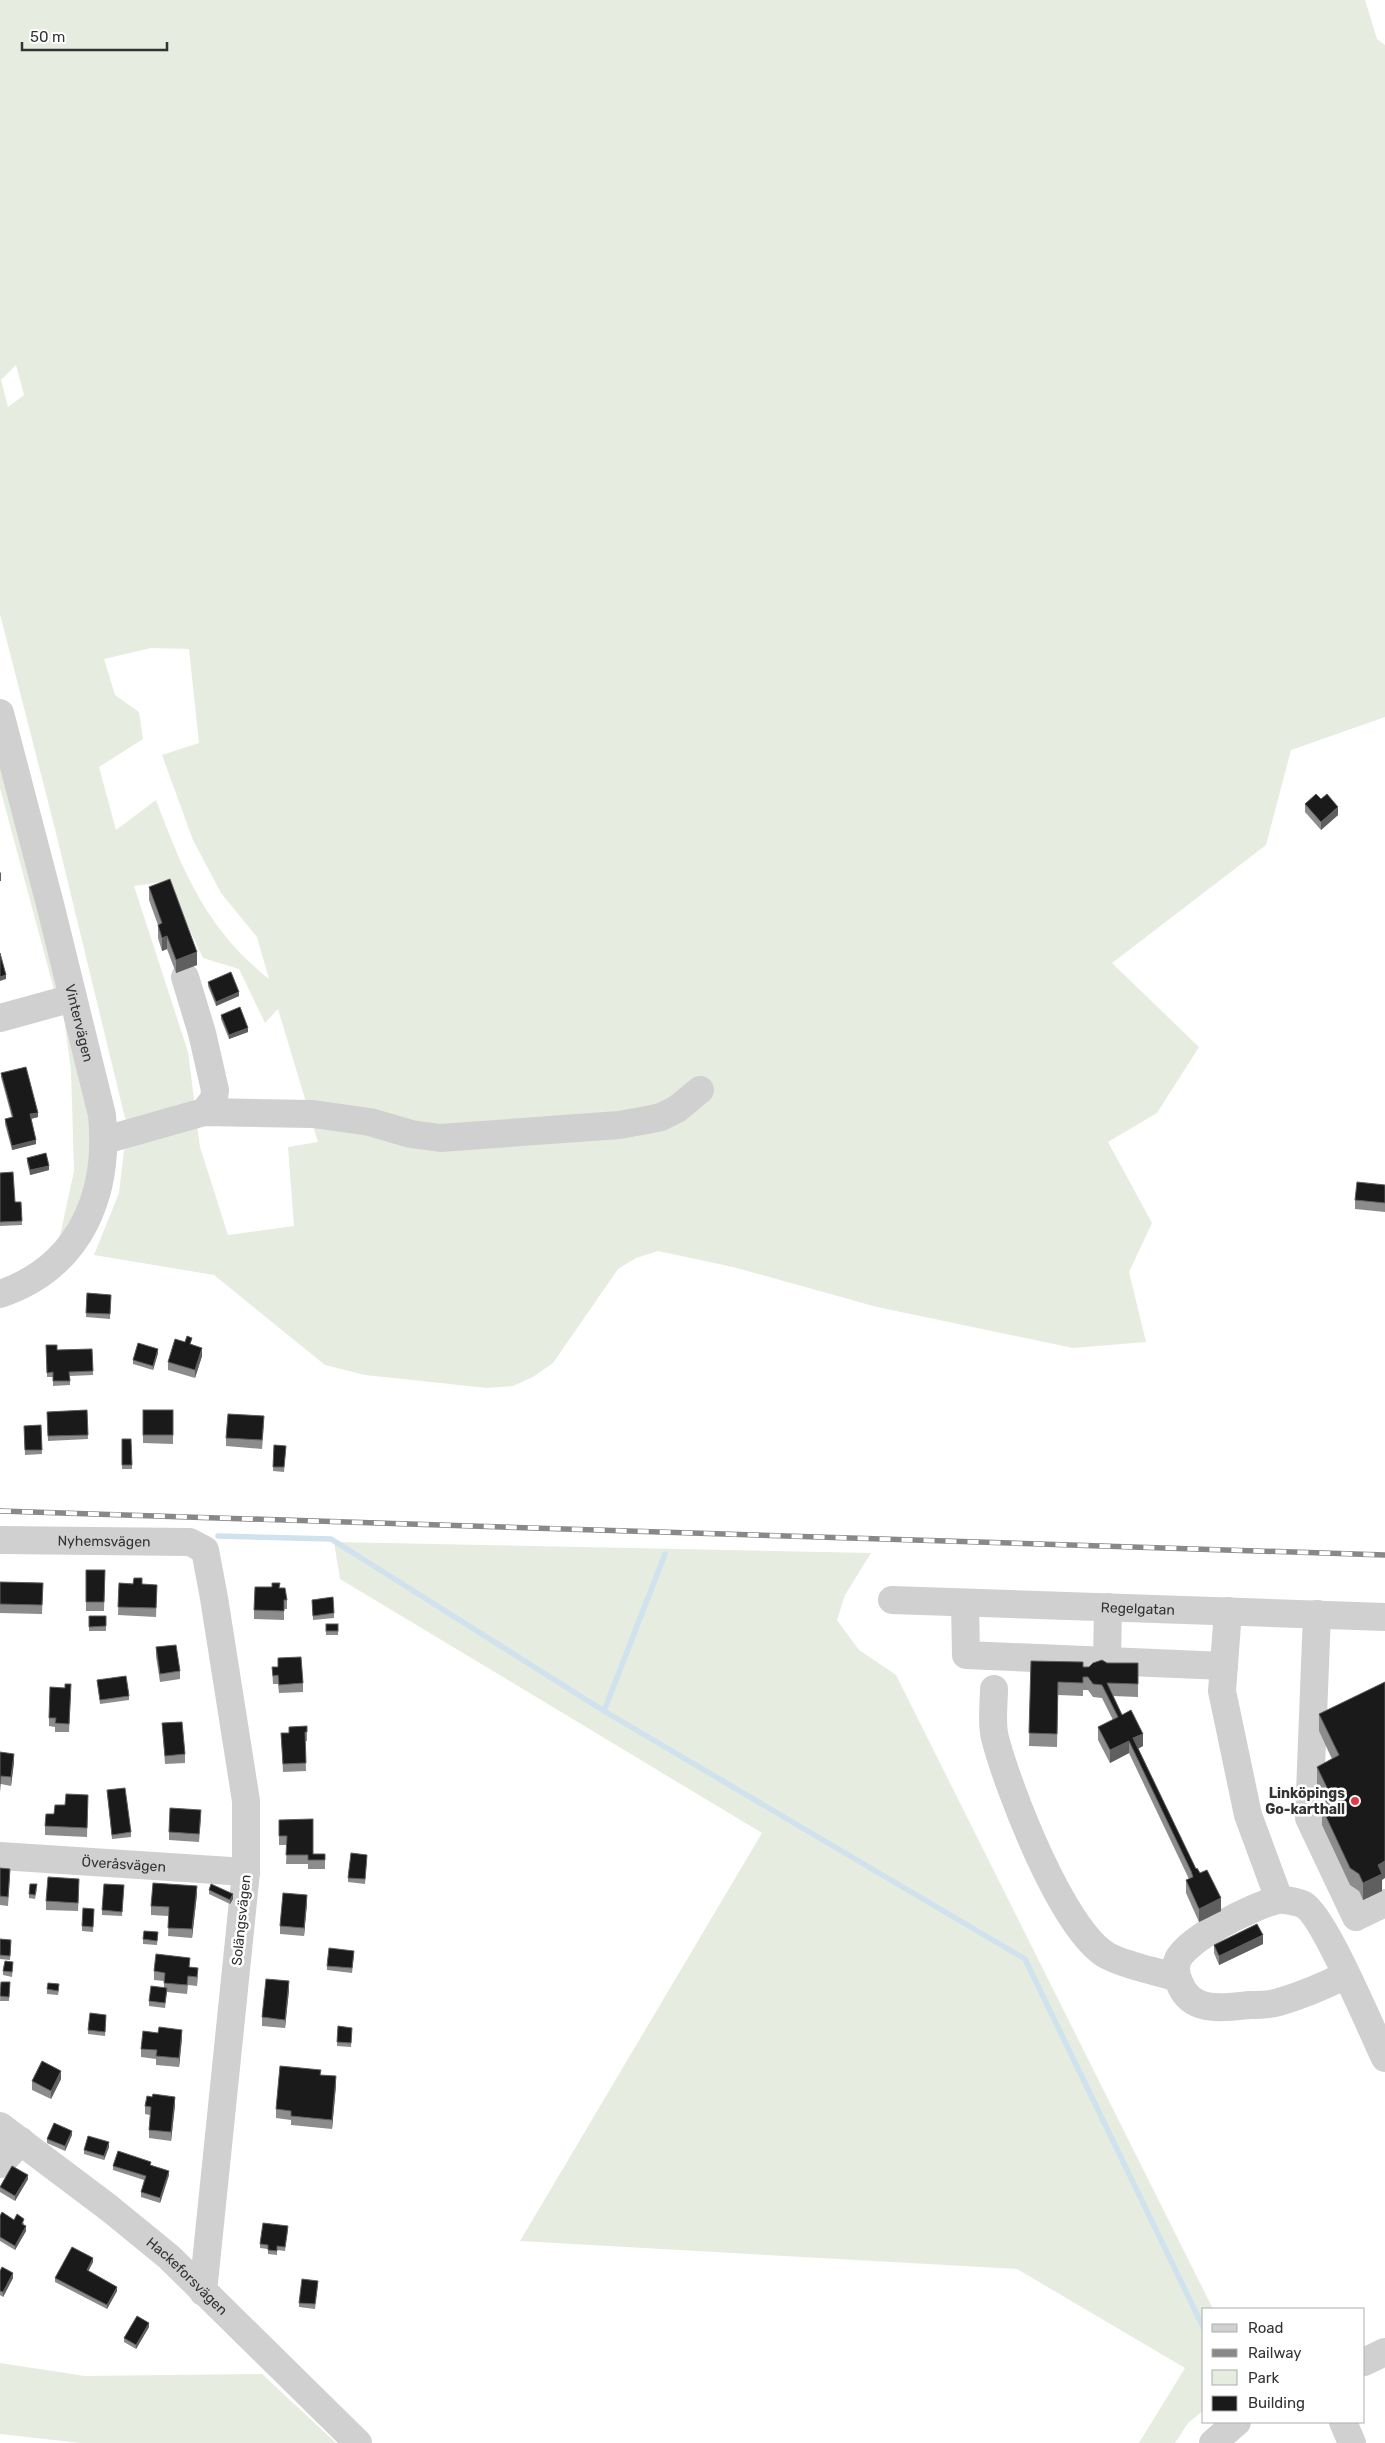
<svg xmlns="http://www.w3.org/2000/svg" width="1385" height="2443" font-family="Rubik,sans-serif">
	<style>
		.green { fill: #e6ecdf; fill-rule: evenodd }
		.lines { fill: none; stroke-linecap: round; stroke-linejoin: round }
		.stream { stroke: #cfe2ee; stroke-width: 5.5 }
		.minor { stroke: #d0d0d0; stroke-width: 28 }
		.rail-casing { stroke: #888; stroke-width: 5.5 }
		.rail { stroke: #fff; stroke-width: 4; stroke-dasharray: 11; stroke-linecap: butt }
		.wall { fill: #8c8c8c }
		.shaded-wall { fill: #5f5f5f }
		.building { fill: #1a1a1a; stroke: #5f5f5f }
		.poi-dot { fill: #e63946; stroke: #fff; stroke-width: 2 }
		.labels { text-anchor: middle; stroke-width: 5; stroke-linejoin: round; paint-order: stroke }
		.street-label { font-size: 14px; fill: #333; stroke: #fff }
		.poi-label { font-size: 14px; font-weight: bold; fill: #333; stroke: #fff; text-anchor: end }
	</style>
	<rect width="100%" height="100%" fill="#fff"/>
	<g class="green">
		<path d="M0 0H1365L1377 39 1385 45V717L1291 750 1266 845 1112 963 1199 1047 1157 1113 1108 1142 1152 1223 1129 1272 1146 1342 1073 1348 877 1307 733 1267 658 1251 636 1258 618 1269 553 1363 533 1377 513 1386 487 1388 365 1375 325 1365 214 1275 94 1255 119 1193 124 1150 146 1138 197 1125 200 1147 228 1235 294 1226 288 1147 318 1142 278 1009 265 1023 239 969 203 958 167 881 134 886 188 1052 194 1099 185 1112 133 1126 125 1118 55 829 0 614ZM16 365 24 395 8 407 1 380ZM151 648 189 649 199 743 162 755 193 840 221 893 257 937 269 979C207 930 183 872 156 800L116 830 99 767 143 739 139 712 115 695 104 659Z"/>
		<path d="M0 748 66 993 56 997 0 788Z"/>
		<path d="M63 1011 96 1146 79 1218 59 1240 74 1171 71 1070Z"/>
		<path d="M334 1542 871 1553 845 1595 837 1620 859 1650 896 1675 1213 2309H1204V2410L1188 2423 1175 2443H1139L1185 2368 1017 2269 520 2241 762 1833 340 1579Z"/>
		<path d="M0 2363 85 2376 262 2374 336 2443H81L0 2434Z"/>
	</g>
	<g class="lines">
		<g class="stream">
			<path d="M218 1536 331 1539 604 1711 1025 1959 1204 2329"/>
			<path d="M604 1711 665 1554"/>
		</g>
		<g class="minor">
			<path id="s1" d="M0 713 51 908 102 1115C110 1195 80 1267 0 1294"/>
			<path d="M185 977 202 1033 215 1090 214 1099 204 1112"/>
			<path d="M0 1018 73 998"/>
			<path d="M105 1140 204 1112 313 1114 370 1122 411 1134 440 1138 619 1125 647 1120 661 1117 677 1109 700 1090"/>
			<path id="s2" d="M0 1540 190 1542 205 1550 214 1598 246 1801V1872L203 2292"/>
			<path id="s3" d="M892 1600 1385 1617"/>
			<path d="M965 1603 966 1655 1224 1666"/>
			<path d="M1228 1611 1222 1691 1248 1815 1279 1899"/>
			<path d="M1317 1614 1309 1818 1356 1917 1385 1903"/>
			<path d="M1107 1661 1108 1607"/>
			<path d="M994 1689C994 1704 991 1723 995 1738 1008 1788 1063 1932 1108 1956 1127 1966 1156 1971 1177 1978"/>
			<path id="s4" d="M0 1856 246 1872"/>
			<path d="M1346 1975C1324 1986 1303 1995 1279 2002 1270 2005 1259 2005 1249 2005 1223 2008 1191 2013 1180 1984 1177 1978 1175 1969 1177 1962 1181 1941 1257 1904 1278 1900 1283 1899 1299 1902 1304 1905 1324 1916 1372 2031 1385 2058"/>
			<path id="s5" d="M0 2126 109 2208 169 2257 358 2443"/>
			<path d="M0 2164 21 2141"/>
			<path d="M1364 2362 1385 2352"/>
			<path d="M1343 2422 1352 2443"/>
			<path d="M1213 2443 1237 2422"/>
		</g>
		<g class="rail-casing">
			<path id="rail" d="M0 1511 1385 1555"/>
		</g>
		<use href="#rail" class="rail"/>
	</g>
	<g class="wall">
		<path d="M1321 799 1338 815 1321 830 1305 812V804Z"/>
		<path d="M149 887 197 965 176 973 167 949 162 951 158 938V925L149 900Z"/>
		<path d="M208 982 239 996 216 1006 208 986Z"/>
		<path d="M221 1015 248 1032 229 1039 221 1019Z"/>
		<path d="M1 1073 38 1117 31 1119 36 1144 12 1150 5 1124V1119L12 1118 1 1077Z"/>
		<path d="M27 1158 49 1170 30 1175 27 1162Z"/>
		<path d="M0 1173 15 1202H21L22 1225 0 1226Z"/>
		<path d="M1385 1185V1212L1355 1209V1200Z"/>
		<path d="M87 1293 111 1295 110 1319 86 1317Z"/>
		<path d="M185 1342 192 1345 202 1356 195 1378 168 1370V1362Z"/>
		<path d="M46 1345 57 1350 92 1349 93 1375 70 1376V1385L53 1386V1377H47Z"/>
		<path d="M158 1353 153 1370 133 1364V1360Z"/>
		<path d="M87 1410 88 1439 48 1441 47 1412Z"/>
		<path d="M143 1410H173V1444L143 1443Z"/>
		<path d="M41 1425 42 1454 25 1455 24 1426Z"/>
		<path d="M264 1425 262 1449 226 1446V1438Z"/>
		<path d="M122 1439 132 1465V1469H122Z"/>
		<path d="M274 1445 286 1446 284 1472 273 1471Z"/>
		<path d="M86 1570H105L104 1611H86Z"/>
		<path d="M0 1582 43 1583 42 1614 0 1613Z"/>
		<path d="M119 1583 157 1585 156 1617 118 1615Z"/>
		<path d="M280 1588 287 1600V1609H284V1620L254 1619V1610Z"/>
		<path d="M312 1600 334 1613V1618L313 1620Z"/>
		<rect x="89" y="1616" width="17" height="15"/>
		<rect x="326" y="1624" width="12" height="11"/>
		<path d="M156 1647 180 1671V1679L160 1682 156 1656Z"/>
		<path d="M1031 1661 1083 1667H1089L1107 1663H1138V1697L1113 1696 1122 1715 1143 1746 1138 1749 1196 1869 1221 1911 1199 1922 1186 1893V1880L1189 1879 1129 1753 1110 1763 1098 1740V1727L1113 1720 1102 1698 1093 1697 1088 1690H1083V1696L1058 1695 1057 1747 1029 1746Z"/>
		<path d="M272 1667 303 1683V1692L279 1693 278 1684H273Z"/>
		<path d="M97 1680 129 1696V1700L100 1704Z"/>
		<path d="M1385 1682 1382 1891 1363 1900 1359 1891 1350 1885 1322 1825V1808L1327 1805 1317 1784V1767L1332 1759 1319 1731V1714Z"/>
		<path d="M71 1693 69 1732H55V1727L49 1726V1718Z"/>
		<path d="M162 1723 185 1754V1763L165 1764Z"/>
		<path d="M307 1726V1741H305L306 1771 283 1772 281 1733H289Z"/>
		<path d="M0 1752 14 1762 11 1786 1 1784 0 1792Z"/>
		<path d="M107 1790 131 1832V1837L112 1839Z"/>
		<path d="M88 1795 87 1837 45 1835V1826L54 1814 65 1805Z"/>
		<path d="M201 1819 199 1842 169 1840V1832Z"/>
		<path d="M279 1820 313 1854H325V1869H308V1864H286L287 1845H279Z"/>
		<path d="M367 1859 365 1884 348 1882V1878Z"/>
		<path d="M0 1868 10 1877 8 1906 0 1905Z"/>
		<path d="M124 1885 122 1916 102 1915V1910Z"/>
		<path d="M79 1887 78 1911 46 1910V1901Z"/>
		<path d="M37 1889 35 1899 29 1898V1894Z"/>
		<path d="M209 1890 233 1899 230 1904 209 1894Z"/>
		<path d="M197 1894 192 1938 168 1936 169 1916 151 1915V1906Z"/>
		<path d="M307 1903 304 1936 280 1934V1926Z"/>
		<path d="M94 1909 93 1932 82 1931V1926Z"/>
		<path d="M158 1932 157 1945 143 1944V1939Z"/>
		<path d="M0 1939 11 1945 10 1960 0 1959Z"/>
		<path d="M1263 1944 1219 1965 1214 1953V1945Z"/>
		<path d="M354 1955 352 1973 327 1970V1966Z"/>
		<path d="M13 1967 12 1977 3 1975V1971Z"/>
		<path d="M190 1967 198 1977 197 1986 188 1985 187 1994 167 1992 165 2008 149 2006V2001L164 1987V1981L154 1980V1971Z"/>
		<path d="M1 1982H10L9 2001H0Z"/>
		<path d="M47 1989H59L58 1995 47 1994Z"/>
		<path d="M289 1990 285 2028 262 2026V2017Z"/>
		<path d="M106 2019 105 2036 88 2034V2030Z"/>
		<path d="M338 2026 352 2032 351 2047 337 2046Z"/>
		<path d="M182 2038 179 2067 156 2065V2059L141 2057V2049Z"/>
		<path d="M321 2075 336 2085 332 2129 291 2125V2120L276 2118V2109Z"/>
		<path d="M61 2079 51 2099 32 2090V2081Z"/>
		<path d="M152 2097 175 2105 171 2141 149 2138V2130L150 2115 145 2114V2106Z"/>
		<path d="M72 2135 65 2151 47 2143V2139Z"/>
		<path d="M109 2147 104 2160 84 2154V2150Z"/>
		<path d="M151 2165 169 2175 160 2203 141 2197V2192L144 2180 113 2170V2166Z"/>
		<path d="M28 2179 15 2201 0 2192V2187Z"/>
		<path d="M0 2216 24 2223 23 2225 26 2231 15 2250 0 2241Z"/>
		<path d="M288 2230 285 2251 277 2250V2255L268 2254V2249L260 2248V2244Z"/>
		<path d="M93 2262 88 2271 117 2291 107 2309 55 2282V2278Z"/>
		<path d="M0 2271 13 2278 3 2297 0 2295Z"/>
		<path d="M318 2285 315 2309 299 2307V2303Z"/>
		<path d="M149 2327 136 2349 124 2342V2338Z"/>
	</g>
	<g class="shaded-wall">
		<path d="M1338 807V815L1321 830V822Z"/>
		<path d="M1 872V881H0V873Z"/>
		<path d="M167 936V949L162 951V938Z"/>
		<path d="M197 952V965L176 973V960Z"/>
		<path d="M6 975V979L0 981V977Z"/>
		<path d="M239 992V996L216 1006V1002Z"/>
		<path d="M248 1028V1032L229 1039V1035Z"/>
		<path d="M38 1113V1117L30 1119V1114Z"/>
		<path d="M36 1140V1144L12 1150V1146Z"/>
		<path d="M49 1166V1170L30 1175V1170Z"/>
		<path d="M202 1348V1356L195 1378V1370Z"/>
		<path d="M158 1349V1353L153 1370V1366Z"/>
		<path d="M1143 1734V1746L1133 1751V1738Z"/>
		<path d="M1129 1741V1753L1110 1763V1750Z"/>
		<path d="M14 1754V1762L11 1786V1777Z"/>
		<path d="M1385 1861V1878L1382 1880V1891L1363 1900V1883L1378 1865Z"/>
		<path d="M197 1886V1894L192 1938V1929Z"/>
		<path d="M233 1894V1899L230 1904V1900Z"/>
		<path d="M307 1895V1903L304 1936V1928Z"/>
		<path d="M1221 1898V1911L1199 1922V1909Z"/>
		<path d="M1263 1935V1944L1219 1965V1956Z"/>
		<path d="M289 1981V1990L285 2028V2020Z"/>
		<path d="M182 2030V2038L179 2067V2058Z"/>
		<path d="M61 2071V2079L51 2099V2091Z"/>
		<path d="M336 2076V2085L332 2129V2120Z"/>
		<path d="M175 2097V2105L171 2141V2132Z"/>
		<path d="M72 2131V2135L65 2151V2146Z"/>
		<path d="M109 2142V2147L104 2160V2156Z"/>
		<path d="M169 2171V2175L160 2203V2198Z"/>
		<path d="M28 2175V2179L15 2201V2196Z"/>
		<path d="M26 2226V2231L15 2250V2246Z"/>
		<path d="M93 2258V2262L87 2274V2270Z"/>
		<path d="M13 2273V2278L3 2297V2292Z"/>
		<path d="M117 2287V2291L107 2309V2305Z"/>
		<path d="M149 2323V2327L136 2349V2345Z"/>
	</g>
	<g class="building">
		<path d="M1316 794 1321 799 1327 794 1338 807 1321 822 1305 804Z"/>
		<path d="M170 879 197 952 176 960 167 936 162 938 158 925 162 923 149 887Z"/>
		<path d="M0 953 6 975 0 977Z"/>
		<path d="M231 972 239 992 216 1002 208 982Z"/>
		<path d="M240 1007 248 1028 229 1035 221 1015Z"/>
		<path d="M26 1067 38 1113 30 1114 36 1140 12 1146 5 1119 13 1117 1 1073Z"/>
		<path d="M46 1153 49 1166 30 1170 27 1158Z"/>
		<path d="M13 1172 15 1202H21L22 1221 0 1222V1173Z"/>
		<path d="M1357 1182 1385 1185V1203L1355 1200Z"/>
		<path d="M87 1293 111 1295 110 1314 86 1313Z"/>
		<path d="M187 1336 192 1338 190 1344 202 1348 195 1370 168 1362 175 1339 185 1342Z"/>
		<path d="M138 1343 158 1349 153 1366 133 1360Z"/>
		<path d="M46 1345H57V1350L92 1349 93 1371 69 1372 70 1381H53V1372L47 1373Z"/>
		<path d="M87 1410 88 1435 48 1436 47 1412Z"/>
		<rect x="143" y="1410" width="30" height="25"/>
		<path d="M228 1414 264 1416 262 1440 226 1438Z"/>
		<path d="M41 1425 42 1450H25L24 1426Z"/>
		<path d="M122 1439H131L132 1465H122Z"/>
		<path d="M274 1445 286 1446 284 1467H273Z"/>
		<path d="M86 1570H105L104 1602H86Z"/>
		<path d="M134 1578H142V1584L157 1585 156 1608 118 1607 119 1583 133 1584Z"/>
		<path d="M0 1582 43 1583 42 1605 0 1604Z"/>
		<path d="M272 1583H280L279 1588H285L287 1600H284V1611L254 1610 255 1587H272Z"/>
		<path d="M333 1597 334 1613 313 1616 312 1600Z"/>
		<path d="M89 1616H106V1626L89 1627Z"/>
		<rect x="326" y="1624" width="12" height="7"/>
		<path d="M176 1645 180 1671 160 1674 156 1647Z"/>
		<path d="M301 1657 303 1683 279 1685 278 1675 273 1676 272 1667H278V1658Z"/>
		<path d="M1102 1660 1107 1663H1138V1684L1107 1683 1122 1715 1131 1710 1143 1734 1133 1738 1196 1869 1197 1868 1200 1873 1207 1870 1221 1898 1199 1909 1186 1880 1193 1877 1191 1871 1129 1741 1110 1750 1098 1727 1118 1717 1102 1685 1093 1684 1088 1677H1083V1683L1058 1682 1057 1734 1029 1733 1031 1661 1083 1662V1667H1089L1093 1663Z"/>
		<path d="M126 1676 129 1696 100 1700 97 1680Z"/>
		<path d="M1385 1682V1861L1378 1865 1382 1874 1363 1883 1359 1874 1350 1868 1322 1808 1334 1802 1317 1767 1339 1755 1319 1714Z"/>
		<path d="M65 1684H71L69 1724 55 1723 56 1718H49L50 1687 65 1688Z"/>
		<path d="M182 1722 185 1754 165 1756 162 1723Z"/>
		<path d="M307 1726V1732H305L306 1763 283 1764 281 1733H289V1727Z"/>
		<path d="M0 1752 14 1754 11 1777 1 1776 0 1784Z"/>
		<path d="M125 1788 131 1832 112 1835 107 1790Z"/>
		<path d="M66 1794 88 1795 87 1828 45 1826 46 1814H54L55 1805H65Z"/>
		<path d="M170 1808 201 1810 199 1834 169 1832Z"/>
		<path d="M313 1819V1854H325V1860H308V1855H286L287 1836H279V1820Z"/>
		<path d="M351 1853 367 1855 365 1879 348 1878Z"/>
		<path d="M0 1868 10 1869 8 1897 0 1896Z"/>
		<path d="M48 1877 79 1879 78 1903 46 1901Z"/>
		<path d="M153 1883 197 1886 192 1929 168 1928 169 1907 151 1906Z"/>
		<path d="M30 1884H37L35 1895 29 1894Z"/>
		<path d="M104 1884 124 1885 122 1912 102 1910Z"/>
		<path d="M211 1884 233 1894 230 1900 209 1890Z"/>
		<path d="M283 1893 307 1895 304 1928 280 1926Z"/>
		<path d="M83 1908 94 1909 93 1927 82 1926Z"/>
		<path d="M1257 1924 1263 1935 1219 1956 1214 1945Z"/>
		<path d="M144 1931 158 1932 157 1941 143 1939Z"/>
		<path d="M0 1939 11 1940 10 1956 0 1955Z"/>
		<path d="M329 1948 354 1951 352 1968 327 1966Z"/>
		<path d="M156 1954 190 1958 189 1967 198 1968 197 1977 188 1976 187 1985 164 1983 165 1973 154 1971Z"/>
		<path d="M5 1961 13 1962 12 1972 3 1971Z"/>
		<path d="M266 1979 289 1981 285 2020 262 2017Z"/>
		<path d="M1 1982H10L9 1997 0 1996Z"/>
		<path d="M48 1983 59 1984 58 1991 47 1989Z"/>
		<path d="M151 1986 167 1988 165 2003 149 2001Z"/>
		<path d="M90 2013 106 2015 105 2032 88 2030Z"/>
		<path d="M338 2026 352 2028 351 2043 337 2042Z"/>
		<path d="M159 2027 182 2030 179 2058 156 2056 157 2050 141 2049 143 2031 158 2033Z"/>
		<path d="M42 2061 61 2071 51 2091 32 2081Z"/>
		<path d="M280 2066 321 2070 320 2075 336 2076 332 2120 291 2116V2111L276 2109Z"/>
		<path d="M153 2094 175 2097 171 2132 149 2130 151 2107 145 2106 147 2096 152 2097Z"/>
		<path d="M54 2123 72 2131 65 2146 47 2139Z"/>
		<path d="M88 2136 109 2142 104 2156 84 2150Z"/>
		<path d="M118 2151 151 2162 150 2165 169 2171 160 2198 141 2192 146 2176 113 2166Z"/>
		<path d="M12 2166 28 2175 15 2196 0 2187Z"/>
		<path d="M2 2212 14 2220 17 2214 24 2219 22 2224 26 2226 15 2246 0 2237V2216Z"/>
		<path d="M263 2223 288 2226 285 2247 277 2246V2251L268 2250V2245L260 2244Z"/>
		<path d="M72 2247 93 2258 87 2270 117 2287 107 2305 55 2278Z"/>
		<path d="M2 2267 13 2273 3 2292 0 2291V2271Z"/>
		<path d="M302 2279 318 2281 315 2304 299 2303Z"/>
		<path d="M137 2316 149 2323 136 2345 124 2338Z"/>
	</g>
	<circle class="poi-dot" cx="1355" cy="1801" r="5"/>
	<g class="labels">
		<g class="street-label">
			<text dy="5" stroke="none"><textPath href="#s1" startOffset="320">Vintervägen</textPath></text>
			<text dy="5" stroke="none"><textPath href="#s2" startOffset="104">Nyhemsvägen</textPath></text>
			<text dy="5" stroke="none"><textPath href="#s3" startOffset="246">Regelgatan</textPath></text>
			<text dy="5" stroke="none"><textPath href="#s4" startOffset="124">Överåsvägen</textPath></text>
			<text transform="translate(241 1920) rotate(-84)" y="5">Solängsvägen</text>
			<text dy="5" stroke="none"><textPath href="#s5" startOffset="240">Hackeforsvägen</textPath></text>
		</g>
		<g class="poi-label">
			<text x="1345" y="1798">Linköpings<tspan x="1345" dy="16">Go-karthall</tspan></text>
		</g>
	</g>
	<rect x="1202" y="2308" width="162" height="115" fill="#ffffff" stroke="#adadad"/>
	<rect x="1212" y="2324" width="25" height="8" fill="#d0d0d0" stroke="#adadad"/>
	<text x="1248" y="2333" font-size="15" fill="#333333">Road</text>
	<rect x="1212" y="2349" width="25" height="8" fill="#888888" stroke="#adadad"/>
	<text x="1248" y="2358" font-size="15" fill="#333333">Railway</text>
	<rect x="1212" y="2370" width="25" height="15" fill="#e6ecdf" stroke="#adadad"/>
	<text x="1248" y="2383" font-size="15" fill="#333333">Park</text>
	<rect x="1212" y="2396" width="25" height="15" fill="#1a1a1a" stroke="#adadad"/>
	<text x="1248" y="2408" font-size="15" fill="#333333">Building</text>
	<path d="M22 42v8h145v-8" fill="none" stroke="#333333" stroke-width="2.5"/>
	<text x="30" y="42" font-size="15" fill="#333333" stroke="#ffffff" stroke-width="4" paint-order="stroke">50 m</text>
</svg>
